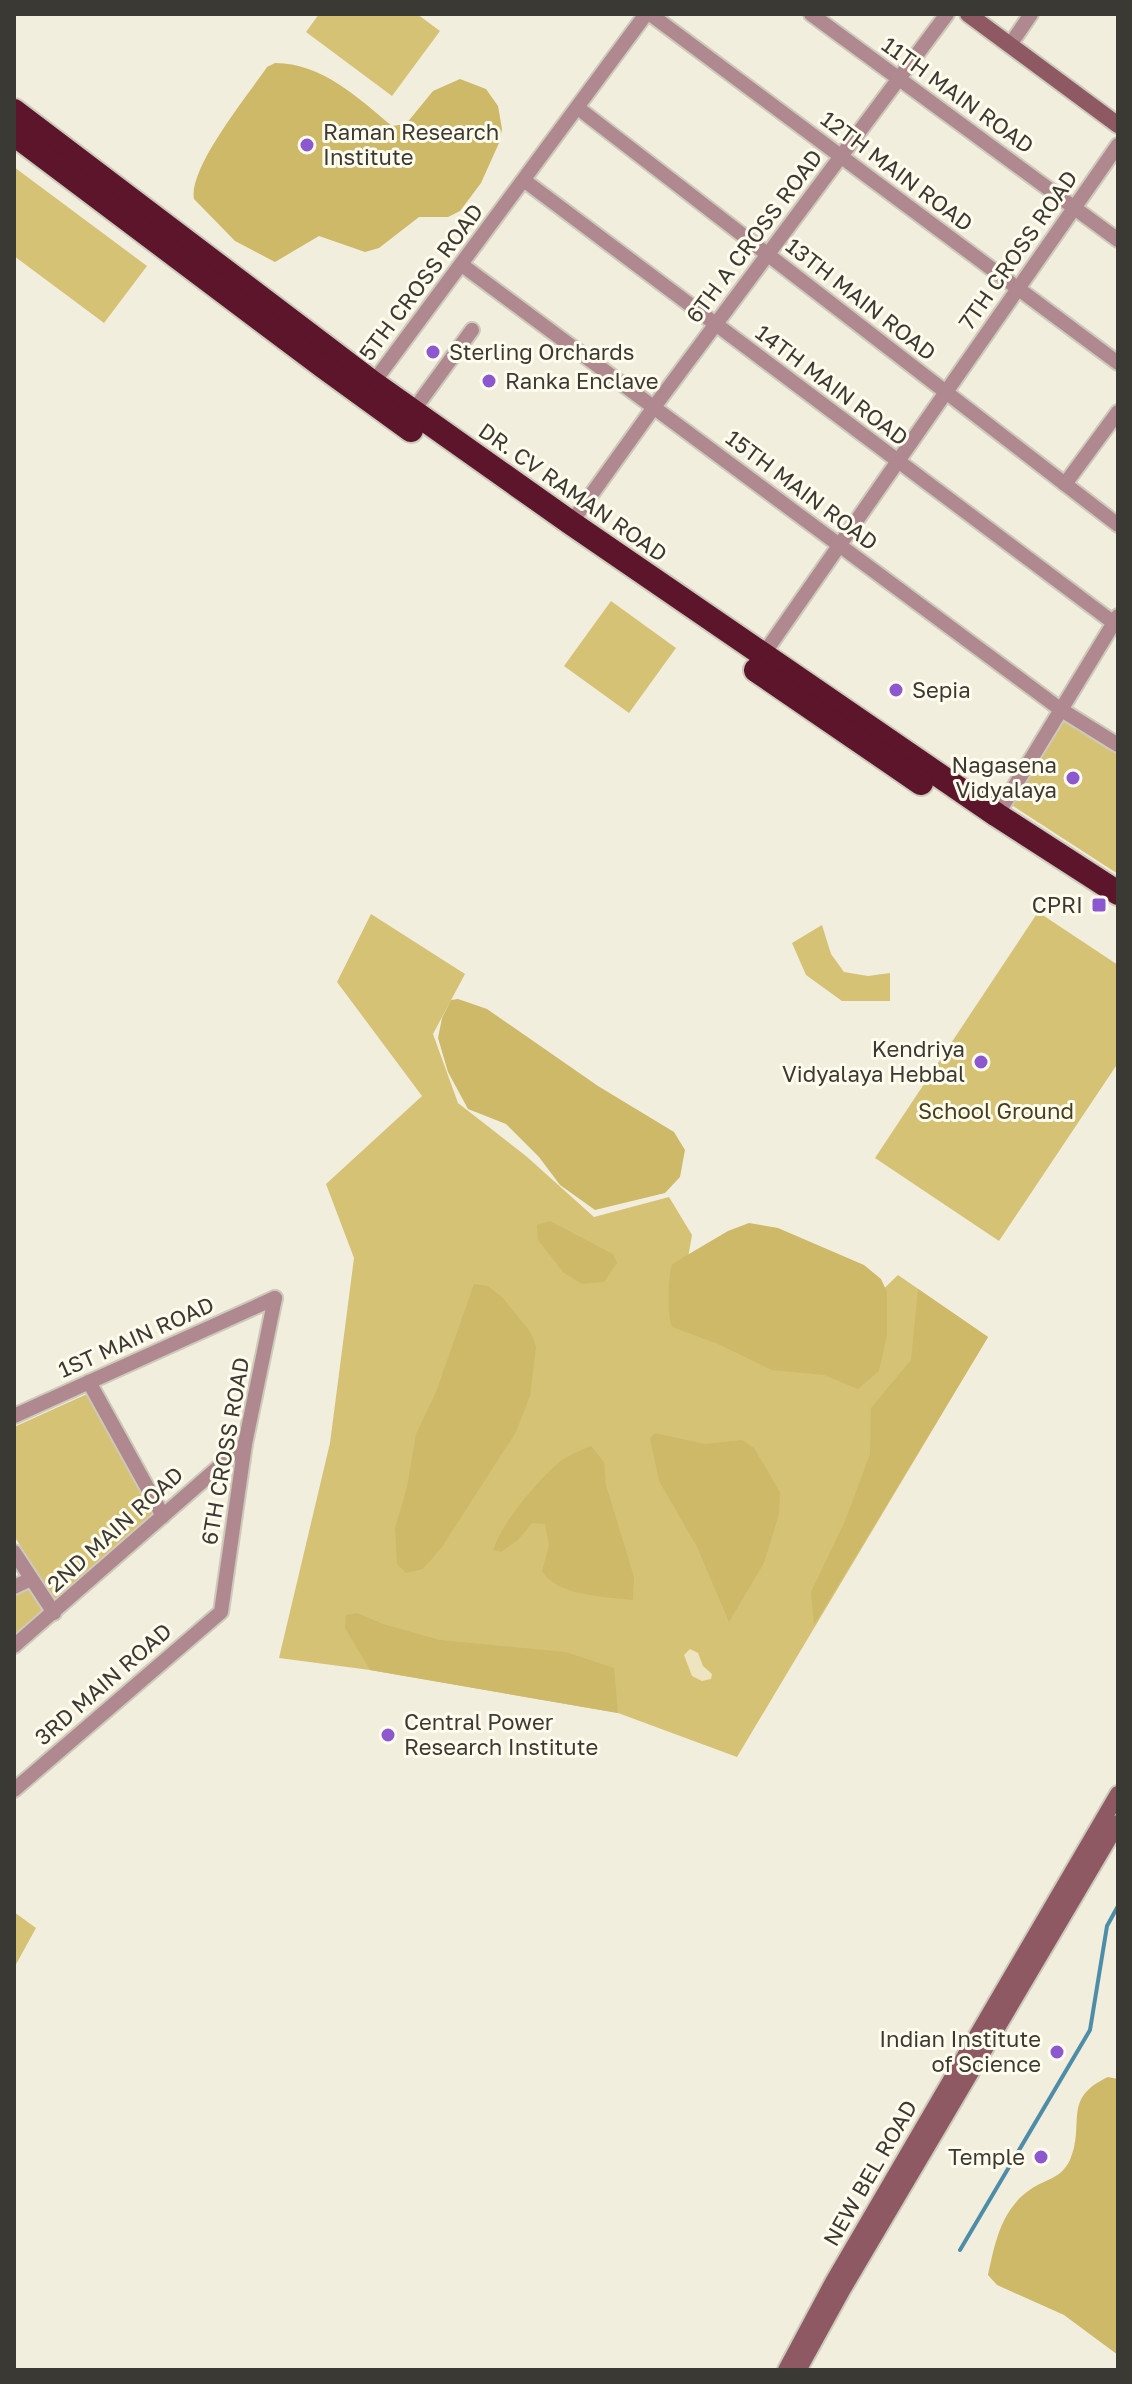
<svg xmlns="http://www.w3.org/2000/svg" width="1132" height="2384" font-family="'Golos Text',sans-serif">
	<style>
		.green { fill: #d6c275 }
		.forest { fill: #cdb967 }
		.sand { fill: #eee4bf }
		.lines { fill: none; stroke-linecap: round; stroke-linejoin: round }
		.stream { stroke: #4e8da8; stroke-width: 4 }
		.street-casing { stroke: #cdcabb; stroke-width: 18 }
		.secondary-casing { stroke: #cdcabb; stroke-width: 20 }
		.highway-casing { stroke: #cdcabb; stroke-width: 28 }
		.street { stroke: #af898f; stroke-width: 14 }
		.secondary { stroke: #8e5963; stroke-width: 16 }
		.highway { stroke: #5d152b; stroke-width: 24 }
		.poi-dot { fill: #8c57cf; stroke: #fffced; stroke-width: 3 }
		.labels { text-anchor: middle; stroke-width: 6; stroke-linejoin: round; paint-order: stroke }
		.street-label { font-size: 22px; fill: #3b3933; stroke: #fffced }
		.poi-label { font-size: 22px; fill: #3b3933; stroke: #fffced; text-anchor: start }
		.park-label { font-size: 22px; fill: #473f1b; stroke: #fffced }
	</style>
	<rect width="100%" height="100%" fill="#f2eedd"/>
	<g class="green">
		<path d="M319 14H417L440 31 392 96 306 32Z"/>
		<path d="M14 167 147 266 104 323 14 256Z"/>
		<path d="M611 601 676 648 629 713 564 666Z"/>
		<path d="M1066 718 1118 751V874L1010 804Z"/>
		<path d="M1038 912 1118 965V1063L999 1241 875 1158Z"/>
		<path d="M371 914 465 974 433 1034 458 1103 526 1156 594 1217 669 1197 692 1235 678 1317 805 1365 898 1275 988 1337 737 1757 618 1713 370 1670 279 1658 330 1443 354 1258 326 1184 422 1096 337 982Z"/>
		<path d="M822 925 831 954 844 972 868 976 890 973V1001H842L806 975 792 943Z"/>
		<path d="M87 1394 153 1515 56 1601 14 1536V1427Z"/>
		<path d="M27 1588 47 1615 14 1641V1594Z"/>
		<path d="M14 1912 36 1928 14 1968Z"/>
	</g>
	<g class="forest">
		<path d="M275 63C322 63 358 98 392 126L406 124 433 91 460 79 486 89 498 106 502 129 499 143 481 183 460 211 448 217H419L379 248 365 252 319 236 275 262 235 241 194 199C188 168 248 95 267 67Z"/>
		<path d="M458 999 487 1009 598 1086 674 1132 685 1150 680 1177 665 1193 595 1210 560 1185 539 1157 506 1124 468 1109 448 1072 438 1038 442 1018 451 1000Z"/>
		<path d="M550 1221 613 1254 617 1263 604 1282 582 1284 563 1272 538 1240 537 1225Z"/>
		<path d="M749 1223 778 1228 864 1265 881 1279 887 1292V1335L879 1371 858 1389 824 1375 772 1370 718 1344 672 1327C667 1316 668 1278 672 1264L728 1231Z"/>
		<path d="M474 1284 488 1286 503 1298 531 1333 536 1347 530 1396 516 1432 442 1547 423 1569 406 1573 397 1564 395 1528 407 1487 416 1434 436 1392Z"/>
		<path d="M918 1289 988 1337 814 1625 811 1592 845 1521 870 1454 871 1408 911 1360Z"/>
		<path d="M655 1433 705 1444 742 1440 754 1448 780 1492 779 1514 764 1563 729 1622 697 1547 659 1481 650 1438Z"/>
		<path d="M591 1446 604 1462 606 1485 634 1577 633 1600C607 1597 556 1596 542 1571L549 1545 545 1524 532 1523 518 1540 501 1552 494 1550C496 1529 544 1473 562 1460 571 1454 582 1450 591 1446Z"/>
		<path d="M357 1613 383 1624 440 1640 566 1652 614 1668 618 1713 370 1670 345 1628 346 1615Z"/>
		<path d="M1108 2077 1118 2079V2355L1064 2315 997 2285 988 2275C995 2243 1001 2209 1031 2189 1045 2179 1061 2179 1070 2160 1086 2123 1061 2099 1108 2077Z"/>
	</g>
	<path class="sand" d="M690 1649 698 1653 703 1666 712 1674 711 1679 702 1681 692 1676 684 1655Z"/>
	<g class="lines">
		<path class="stream" d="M960 2250 1090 2030 1107 1926 1118 1906"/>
		<g class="street-casing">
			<g id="street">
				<path d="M650 14 1118 363"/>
				<path d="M811 14 1118 240"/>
				<path d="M1010 45 1031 14"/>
				<path d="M578 108 1118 525"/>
				<path d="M525 181 1114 623"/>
				<path d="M462 265 1060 709 1118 745"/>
				<path d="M373 383 646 14"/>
				<path d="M413 411 472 330"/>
				<path d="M1065 484 1118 412"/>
				<path d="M571 523 654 407 947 14"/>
				<path d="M763 655 1118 145"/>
				<path d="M997 815 1118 616"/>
				<path d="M89 1382 163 1516"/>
				<path d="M14 1416 275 1298"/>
				<path d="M14 1552 54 1613"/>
				<path d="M14 1587 31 1579"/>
				<path d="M14 1646 245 1444"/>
				<path d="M14 1790 221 1612 245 1444 275 1298"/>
			</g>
		</g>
		<g class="secondary-casing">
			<g id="secondary">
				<path d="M968 14 1118 125"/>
				<path d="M800 2367 843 2289 1118 1823"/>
				<path d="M786 2370 833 2282 1118 1794"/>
			</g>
		</g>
		<g class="highway-casing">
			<g id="highway">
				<path d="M14 111 373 383 571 523 997 815 1118 893"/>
				<path d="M14 134 324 367 411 430"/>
				<path d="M756 670 921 783"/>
			</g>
		</g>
		<use href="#street" class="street"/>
		<use href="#secondary" class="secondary"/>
		<use href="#highway" class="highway"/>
	</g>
	<g class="poi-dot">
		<circle cx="307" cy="145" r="8"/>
		<circle cx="433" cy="352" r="8"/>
		<circle cx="489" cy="381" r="8"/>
		<circle cx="896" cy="690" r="8"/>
		<circle cx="1073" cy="778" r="8"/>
		<rect x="1091" y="897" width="16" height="16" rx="4"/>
		<circle cx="981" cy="1062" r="8"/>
		<circle cx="388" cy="1735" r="8"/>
		<circle cx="1057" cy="2052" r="8"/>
		<circle cx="1041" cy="2157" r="8"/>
	</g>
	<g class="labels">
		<g class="street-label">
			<text transform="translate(958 95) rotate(36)" y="8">11TH MAIN ROAD</text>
			<text transform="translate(897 171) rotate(37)" y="8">12TH MAIN ROAD</text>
			<text transform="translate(754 236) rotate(-53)" y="8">6TH A CROSS ROAD</text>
			<text transform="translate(1018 250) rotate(-55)" y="8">7TH CROSS ROAD</text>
			<text transform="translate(421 282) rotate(-53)" y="8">5TH CROSS ROAD</text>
			<text transform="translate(861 299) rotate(38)" y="8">13TH MAIN ROAD</text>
			<text transform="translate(832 385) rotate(37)" y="8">14TH MAIN ROAD</text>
			<text transform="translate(802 490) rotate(37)" y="8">15TH MAIN ROAD</text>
			<text transform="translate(573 492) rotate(35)" y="8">DR. CV RAMAN ROAD</text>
			<text transform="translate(136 1337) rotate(-24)" y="8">1ST MAIN ROAD</text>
			<text transform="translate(225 1451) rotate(-80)" y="8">6TH CROSS ROAD</text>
			<text transform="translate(115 1529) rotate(-42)" y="8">2ND MAIN ROAD</text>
			<text transform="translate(103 1684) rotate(-41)" y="8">3RD MAIN ROAD</text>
			<text transform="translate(870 2173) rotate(-60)" y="8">NEW BEL ROAD</text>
		</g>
		<g class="poi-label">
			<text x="323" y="140">Raman Research<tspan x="323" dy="25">Institute</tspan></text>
			<text x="449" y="360">Sterling Orchards</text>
			<text x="505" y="389">Ranka Enclave</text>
			<text x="912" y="698">Sepia</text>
			<text x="1057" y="773" text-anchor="end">Nagasena<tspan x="1057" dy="25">Vidyalaya</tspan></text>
			<text x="1083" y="913" text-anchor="end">CPRI</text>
			<text x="965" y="1057" text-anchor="end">Kendriya<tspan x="965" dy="25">Vidyalaya Hebbal</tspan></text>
			<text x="404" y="1730">Central Power<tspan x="404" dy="25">Research Institute</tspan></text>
			<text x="1041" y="2047" text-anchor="end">Indian Institute<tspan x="1041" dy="25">of Science</tspan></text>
			<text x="1025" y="2165" text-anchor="end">Temple</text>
		</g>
		<g class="park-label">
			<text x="996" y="1119">School Ground</text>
		</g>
	</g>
	<rect width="1132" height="2384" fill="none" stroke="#3b3933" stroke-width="32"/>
</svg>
